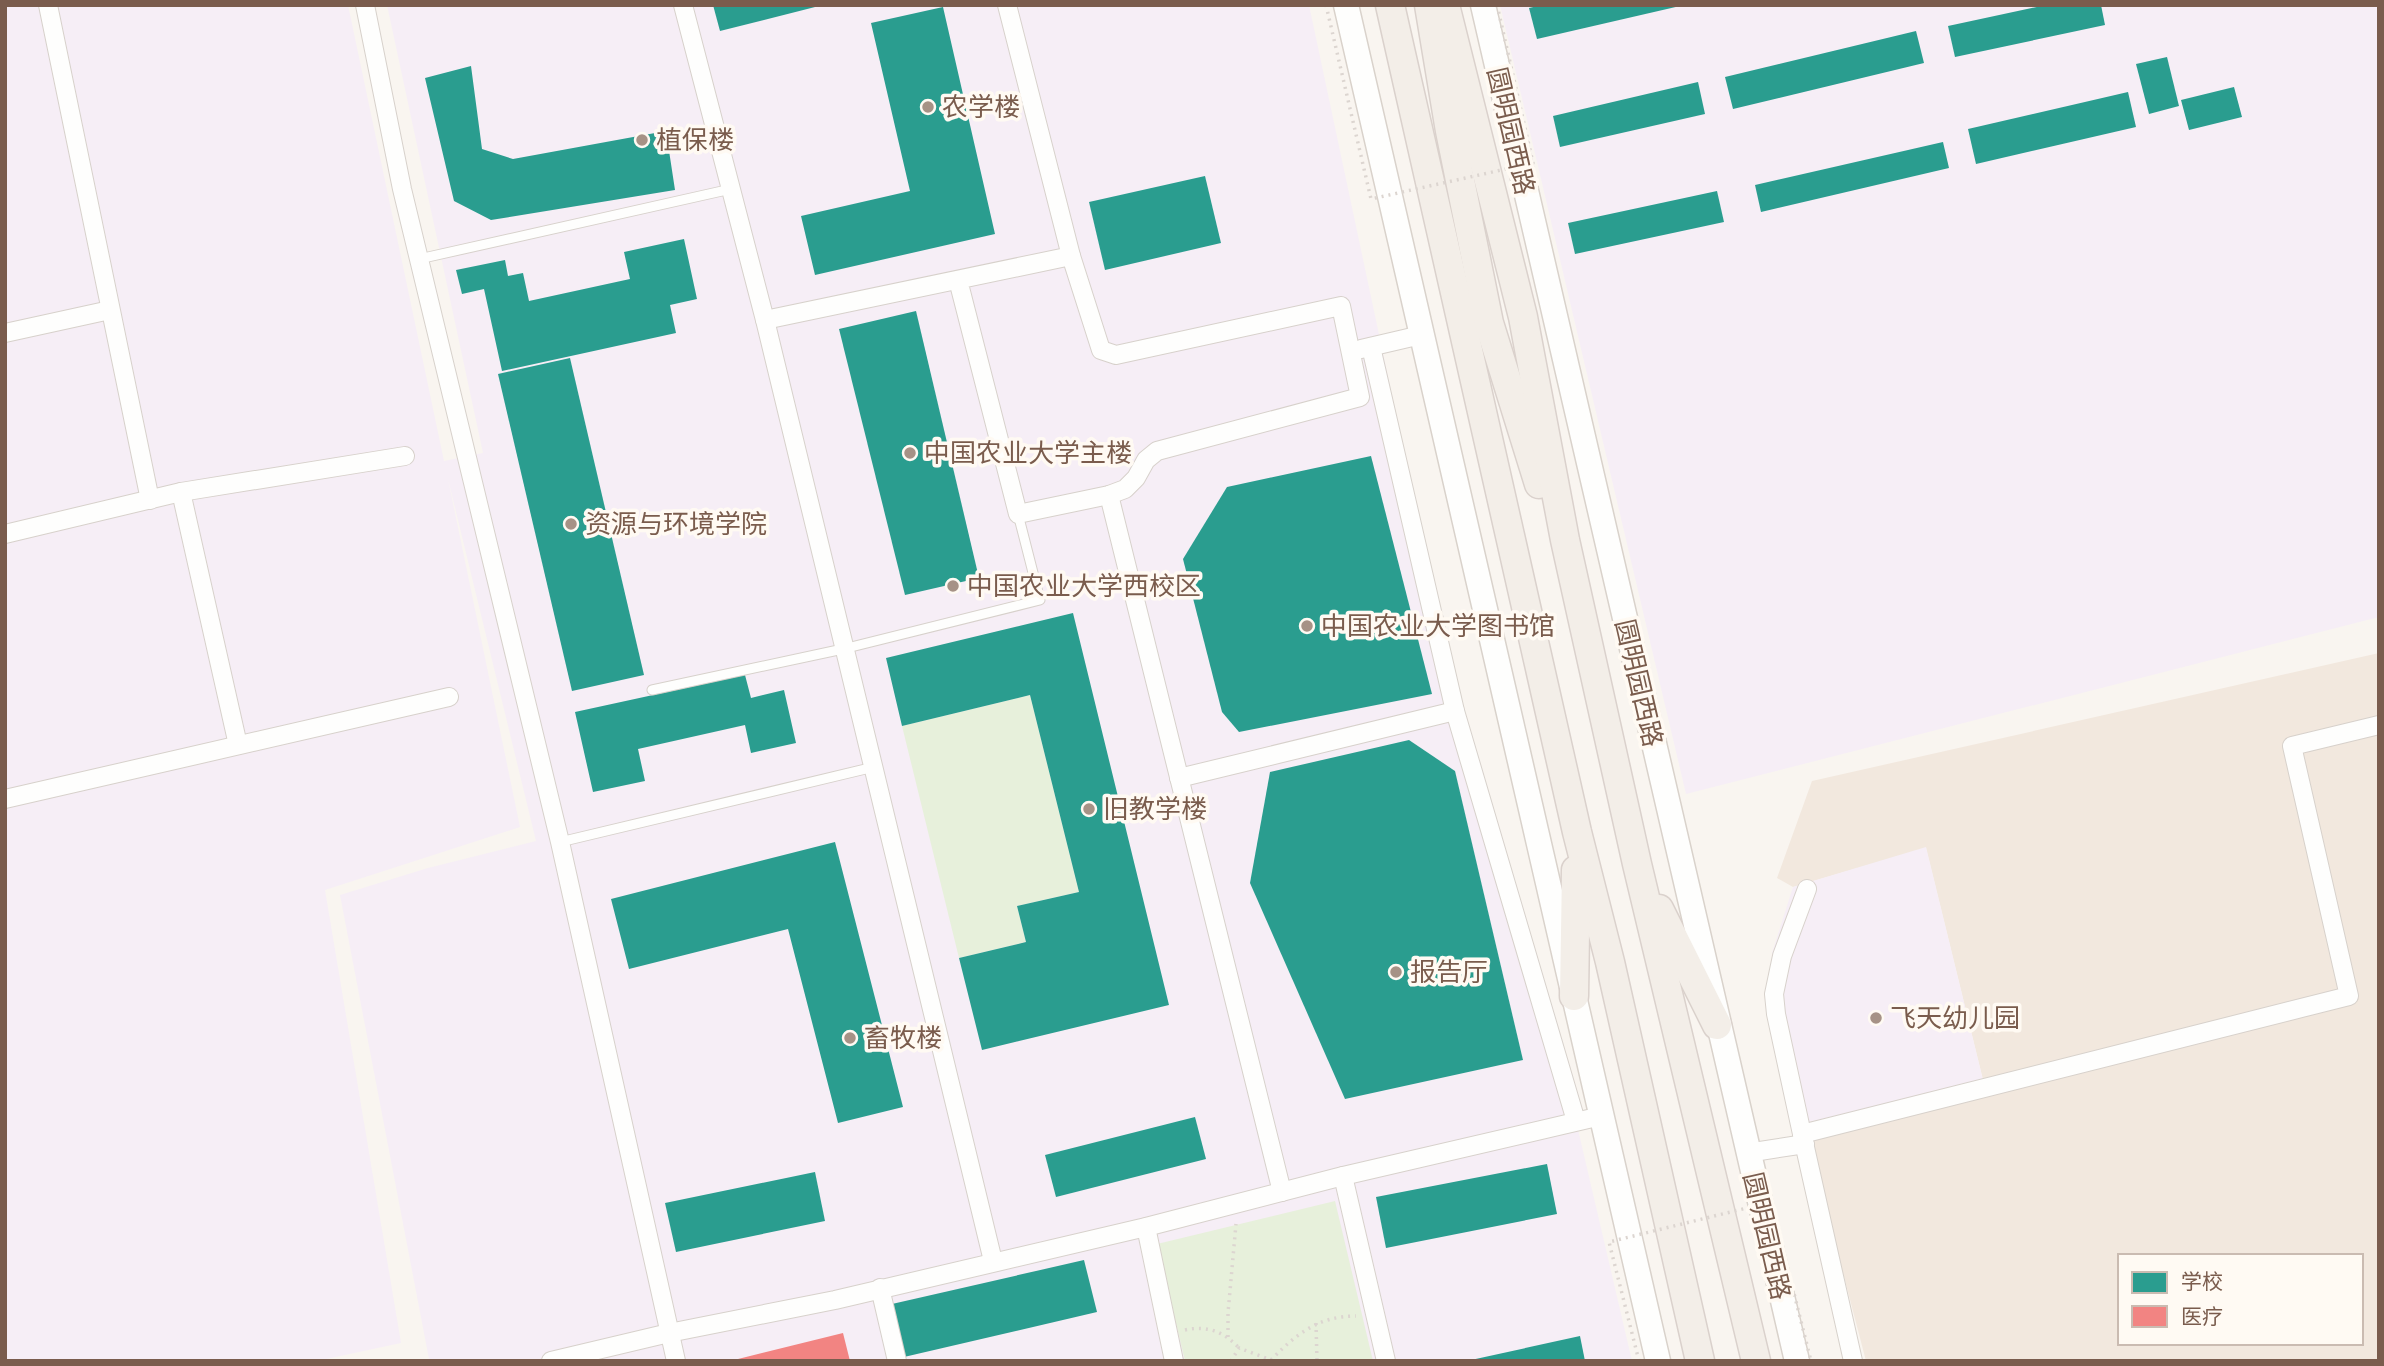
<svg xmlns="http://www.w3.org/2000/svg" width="2384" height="1366" font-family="'PT Sans Narrow','Noto Sans SC',sans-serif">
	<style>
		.residential { fill: #f2e8de; fill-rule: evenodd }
		.education { fill: #f6eef6 }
		.green { fill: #e7f0db }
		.schools { fill: #2a9d8f }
		.health { fill: #f28482 }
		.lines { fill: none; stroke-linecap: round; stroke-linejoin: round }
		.lane-casing { stroke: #d7d1cb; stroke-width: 11 }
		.street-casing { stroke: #d7d1cb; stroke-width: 20 }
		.secondary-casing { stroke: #d9d2cb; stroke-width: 27 }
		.primary-casing { stroke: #dad1cc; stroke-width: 31 }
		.path { stroke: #dcd5d0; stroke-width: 3.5; stroke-dasharray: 2 5; stroke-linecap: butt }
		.lane { stroke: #fefefd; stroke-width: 9 }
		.street { stroke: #fefefd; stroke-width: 18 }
		.secondary { stroke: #fefefd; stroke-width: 24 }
		.primary { stroke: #f3eee8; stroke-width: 28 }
		.path-bridge { stroke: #dcd5d0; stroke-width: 3.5; stroke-dasharray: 2 5; stroke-linecap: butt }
		.poi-dot { fill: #a69286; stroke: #fffaf3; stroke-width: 2.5 }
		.labels { text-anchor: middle; stroke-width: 7; stroke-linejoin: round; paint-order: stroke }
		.poi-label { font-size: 26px; fill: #7a5c4d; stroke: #fffaf3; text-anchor: start }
		.street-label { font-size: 26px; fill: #7a5c4d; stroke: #fffaf3 }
	</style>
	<rect width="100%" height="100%" fill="#f9f5f0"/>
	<path class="residential" d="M2379 653V1361H1866L1804 1123 1984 1084 1926 848 1793 887 1777 878 1812 781ZM2120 1256H2361V1343H2120Z"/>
	<g class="education">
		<path d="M5 5H348L444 461 483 453 387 5H1309L1459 711 1576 1121 1632 1361H423L429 1359 340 895 428 868 536 841 448 479 520 827 325 890 401 1343 317 1361H5Z"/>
		<path d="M1500 5H2379V617L1686 794Z"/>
		<path d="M1926 847 1984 1084 1804 1123 1772 953 1793 887Z"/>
	</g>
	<g class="green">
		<path d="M1030 695 1079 892 1017 906 1026 942 959 958 902 726Z"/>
		<path d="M1335 1201 1373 1361H1185L1157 1244Z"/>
	</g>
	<g class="schools">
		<path d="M713 5H819V6L720 31Z"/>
		<path d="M1542 5H1680V6L1537 39 1529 8Z"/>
		<path d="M2046 5H2101L2105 25 1955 57 1948 26Z"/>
		<path d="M943 7 995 234 815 275 801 216 910 191 871 23Z"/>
		<path d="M1916 31 1924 63 1733 109 1725 77Z"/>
		<path d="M2167 57 2179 106 2149 114 2136 64Z"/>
		<path d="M471 66 482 149 513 159 666 131 675 190 491 220 454 201 425 78Z"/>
		<path d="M1698 82 1705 114 1560 147 1553 116Z"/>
		<path d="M2234 87 2242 117 2189 130 2181 100Z"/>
		<path d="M2128 92 2136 127 1976 164 1968 129Z"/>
		<path d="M1943 142 1949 168 1761 212 1755 185Z"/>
		<path d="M1205 176 1221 243 1105 270 1089 202Z"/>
		<path d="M1717 191 1724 222 1575 254 1568 223Z"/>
		<path d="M684 239 697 299 670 305 676 333 502 371 484 289 462 294 456 270 505 260 508 276 523 273 529 301 630 279 624 252Z"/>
		<path d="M916 311 979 578 905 595 839 329Z"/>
		<path d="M570 358 644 675 572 691 498 374Z"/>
		<path d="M1371 456 1432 694 1239 732 1222 712 1183 559 1227 487Z"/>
		<path d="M1073 613 1169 1005 982 1050 959 958 1026 942 1017 906 1079 892 1030 695 902 726 886 658Z"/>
		<path d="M745 675 751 698 784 690 796 743 751 753 745 725 638 749 645 781 593 792 575 712Z"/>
		<path d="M1409 740 1455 771 1523 1060 1345 1099 1250 883 1270 772Z"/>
		<path d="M835 842 903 1107 838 1123 788 929 629 969 611 899Z"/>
		<path d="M1195 1117 1206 1159 1056 1197 1045 1155Z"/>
		<path d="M1547 1164 1557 1214 1386 1248 1376 1197Z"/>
		<path d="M815 1172 825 1221 676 1252 665 1203Z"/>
		<path d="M1084 1260 1097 1312 904 1357 892 1304Z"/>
		<path d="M1580 1336 1585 1361H1471V1360Z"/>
	</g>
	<path class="health" d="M843 1333 850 1361H734V1360Z"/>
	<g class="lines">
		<g class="lane-casing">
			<g id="lane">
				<path d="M419 259 731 189"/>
				<path d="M652 690 843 649 1040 600 1018 514"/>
				<path d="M560 842 874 767"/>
			</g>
		</g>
		<g class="street-casing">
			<g id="street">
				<path d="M48 5 150 500"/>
				<path d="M365 5 402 189 560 842 676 1361"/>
				<path d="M683 5 765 320 1071 256 1101 350 1116 355 1341 306 1360 397 1157 451 1146 460 1136 478 1125 489 1109 495 1018 514 958 280"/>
				<path d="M1007 5 1071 256"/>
				<path d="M765 320 993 1261"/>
				<path d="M5 333 110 310"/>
				<path d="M1371 347 1455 711 1576 1121"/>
				<path d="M1361 349 1421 335"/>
				<path d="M181 492 238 745"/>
				<path d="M1109 495 1282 1192"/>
				<path d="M5 534 181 492 405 456"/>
				<path d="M1179 778 1455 711"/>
				<path d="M5 799 449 697"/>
				<path d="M1802 1134 1776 1014 1774 994 1782 956 1807 889"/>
				<path d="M1747 1153 1805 1144"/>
				<path d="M1343 1176 1386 1361"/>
				<path d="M1146 1227 1174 1361"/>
				<path d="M880 1288 897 1361"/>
				<path d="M551 1361 669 1333 835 1300 1146 1227 1343 1176 1601 1116"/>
				<path d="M1853 1361 1802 1134 2349 996 2292 746 2379 725"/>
			</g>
		</g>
		<g class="secondary-casing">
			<g id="secondary">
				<path d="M1346 5 1658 1361"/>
				<path d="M1483 5 1797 1361"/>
			</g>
		</g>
		<g class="primary-casing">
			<g id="primary">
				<path d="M1390 5 1577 832 1610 962 1700 1361"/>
				<path d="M1429 5 1450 131 1489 323 1539 484"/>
				<path d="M1445 5 1523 317 1565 540 1637 864 1756 1361"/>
				<path d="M1659 909 1717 1025"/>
				<path d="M1574 996 1576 870"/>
			</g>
		</g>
		<g class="path">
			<path d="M1316 1323 1317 1361"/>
			<path d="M1185 1330C1208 1325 1224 1332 1239 1348"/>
			<path d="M1228 1337V1313L1236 1224"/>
			<path d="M1271 1360C1296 1334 1319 1316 1356 1316"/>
			<path d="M1231 1361 1239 1348 1271 1360"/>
		</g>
		<use href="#lane" class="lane"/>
		<use href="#street" class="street"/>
		<use href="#secondary" class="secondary"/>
		<use href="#primary" class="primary"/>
		<g class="path-bridge">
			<path d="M1326 5 1371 199 1533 163 1497 5"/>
			<path d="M1639 1361 1609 1242 1771 1202 1811 1361"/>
		</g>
	</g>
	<g class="poi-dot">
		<circle cx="928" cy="107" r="7"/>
		<circle cx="642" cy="140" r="7"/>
		<circle cx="910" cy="453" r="7"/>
		<circle cx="571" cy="524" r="7"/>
		<circle cx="953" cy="586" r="7"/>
		<circle cx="1307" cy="626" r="7"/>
		<circle cx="1089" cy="809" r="7"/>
		<circle cx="1396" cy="972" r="7"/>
		<circle cx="1876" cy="1018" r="7"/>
		<circle cx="850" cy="1038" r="7"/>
	</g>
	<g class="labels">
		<g class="poi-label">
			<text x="942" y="116">农学楼</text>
			<text x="656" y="149">植保楼</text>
			<text x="924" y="462">中国农业大学主楼</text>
			<text x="585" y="533">资源与环境学院</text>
			<text x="967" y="595">中国农业大学西校区</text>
			<text x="1321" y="635">中国农业大学图书馆</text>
			<text x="1103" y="818">旧教学楼</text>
			<text x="1410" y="981">报告厅</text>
			<text x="1890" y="1027">飞天幼儿园</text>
			<text x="864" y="1047">畜牧楼</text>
		</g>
		<g class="street-label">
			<text transform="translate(1511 131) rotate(77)" y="9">圆明园西路</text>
			<text transform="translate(1639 683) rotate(77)" y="9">圆明园西路</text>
			<text transform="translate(1767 1236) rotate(77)" y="9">圆明园西路</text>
		</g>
	</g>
	<rect width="2384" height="1366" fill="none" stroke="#7a5c4d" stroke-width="14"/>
	<rect x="2118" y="1254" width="245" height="91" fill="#fffaf3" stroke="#cabbb1" stroke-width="2"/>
	<rect x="2132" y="1272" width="35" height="21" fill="#2a9d8f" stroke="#cabbb1" stroke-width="2"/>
	<text x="2181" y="1289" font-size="21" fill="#7a5c4d">学校</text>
	<rect x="2132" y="1306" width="35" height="21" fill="#f28482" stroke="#cabbb1" stroke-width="2"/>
	<text x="2181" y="1324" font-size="21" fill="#7a5c4d">医疗</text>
</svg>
